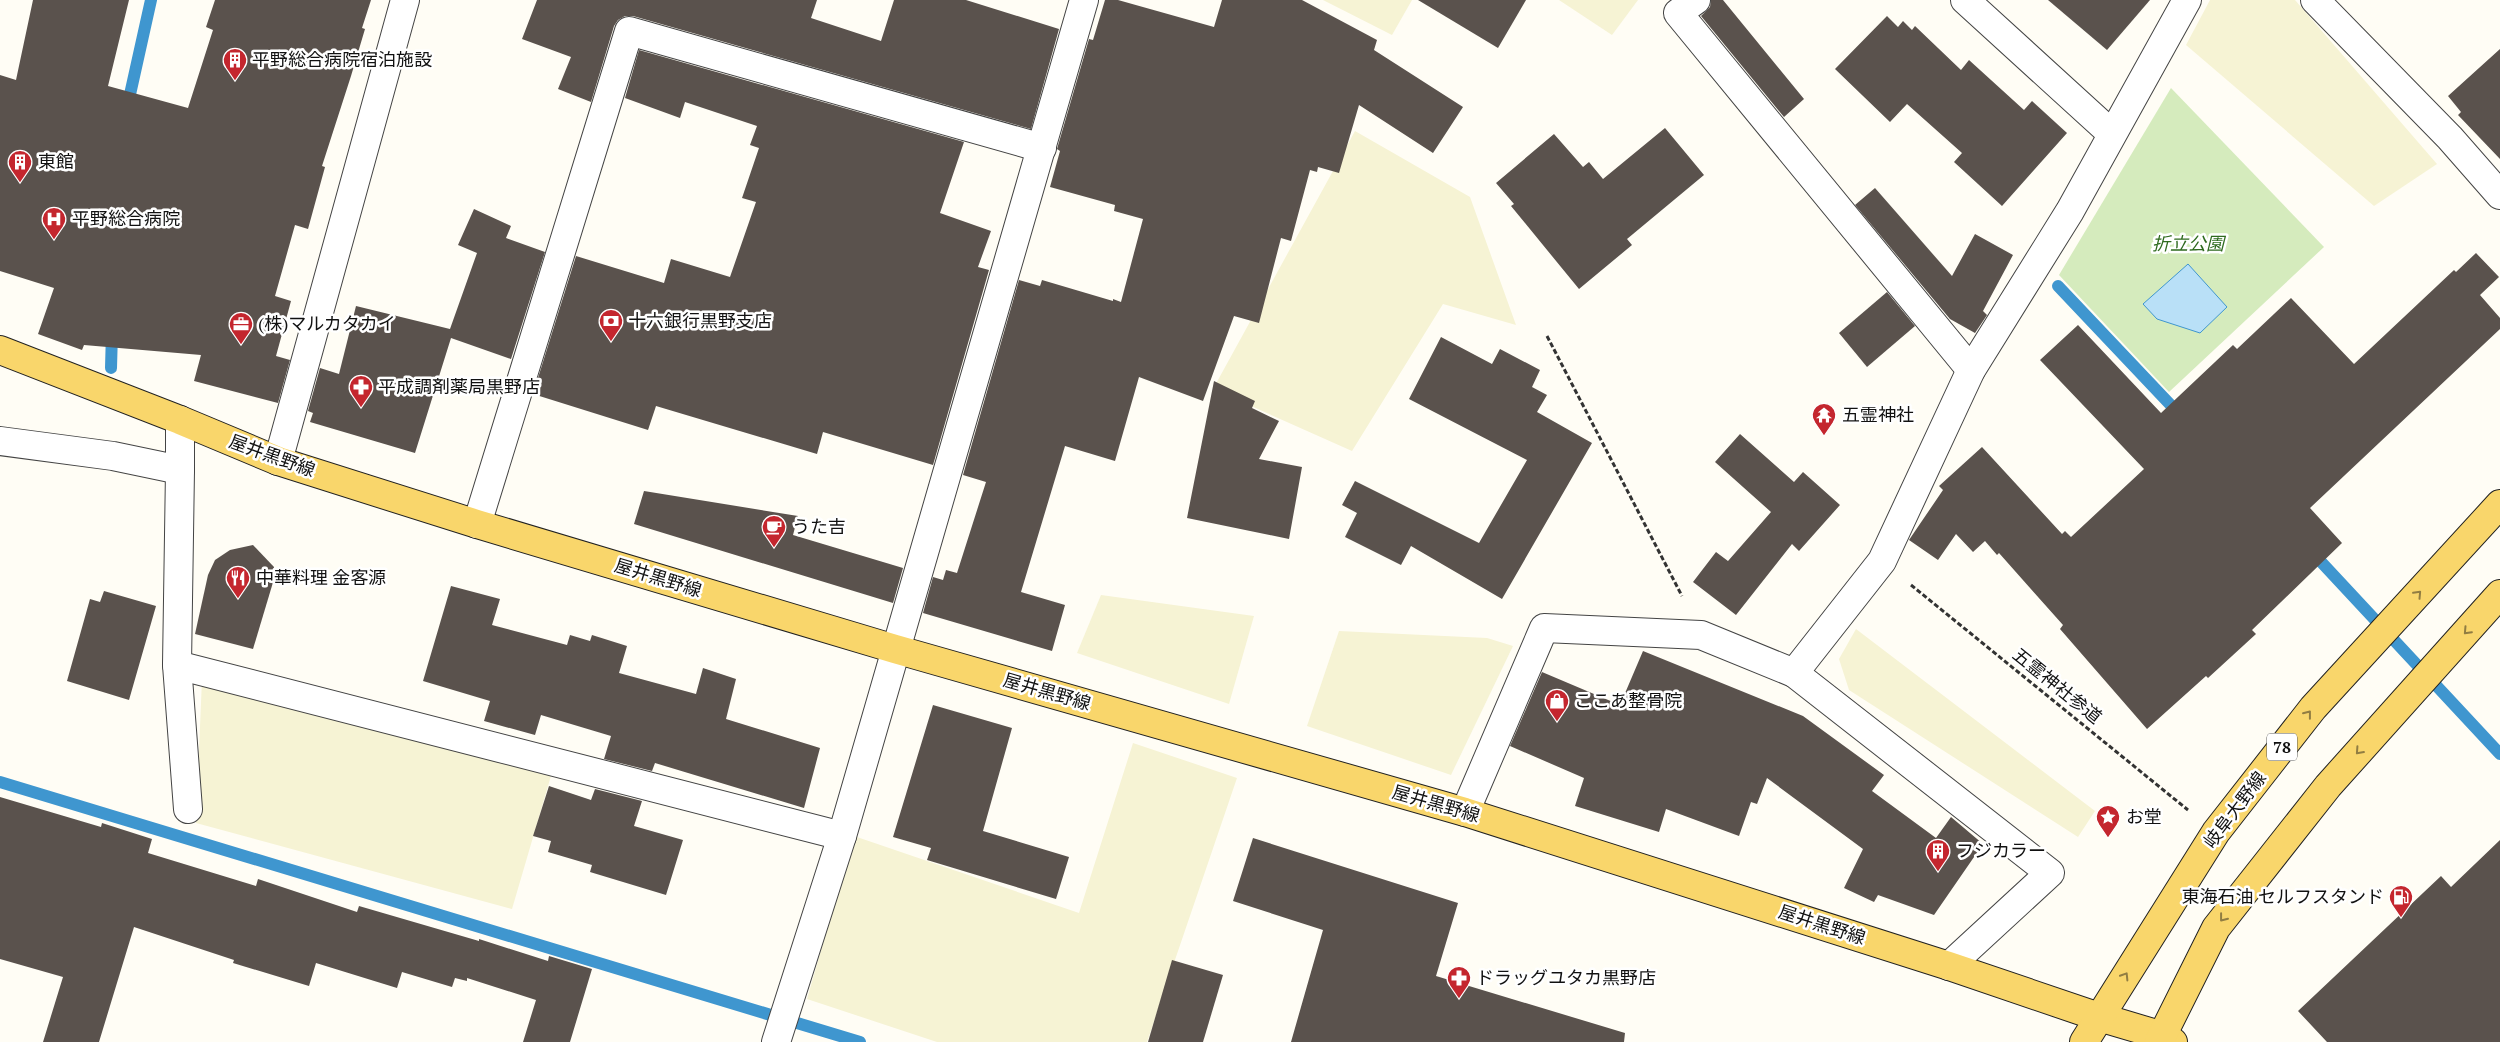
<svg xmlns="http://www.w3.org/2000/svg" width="2500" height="1042" font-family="'PT Serif','Noto Sans JP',serif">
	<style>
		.farmland { fill: #f6f3d4 }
		.green { fill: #d5ebbd }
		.water { fill: #b9e0f7; stroke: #3f96cf }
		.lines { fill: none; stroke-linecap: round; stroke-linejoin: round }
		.stream { stroke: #3f96cf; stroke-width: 12 }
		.building { fill: #5a524d }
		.minor-casing { stroke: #444; stroke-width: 30 }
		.major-casing { stroke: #222; stroke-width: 30 }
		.path { stroke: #333; stroke-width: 3; stroke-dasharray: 5 2.5; stroke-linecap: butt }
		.minor { stroke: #fff; stroke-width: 28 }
		.major { stroke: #f9d66b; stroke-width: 28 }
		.oneway { stroke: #917d42 }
		.labels { text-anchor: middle; stroke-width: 5; stroke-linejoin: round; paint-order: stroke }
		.shield { fill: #fff; stroke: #585858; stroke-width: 1 }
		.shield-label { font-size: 16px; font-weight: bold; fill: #111 }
		.poi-label { font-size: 18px; fill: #111; stroke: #fff; text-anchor: start }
		.park-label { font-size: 18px; font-style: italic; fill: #2f6b1f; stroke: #fff }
		.street-label { font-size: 18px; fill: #111; stroke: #fff }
	</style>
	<rect width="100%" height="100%" fill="#fffdf5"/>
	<g class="farmland">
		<path d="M1323 0H1412L1392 35Z"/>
		<path d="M1559 0H1638L1612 35Z"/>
		<path d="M2210 0H2295L2437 164 2374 206 2186 45Z"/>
		<path d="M1355 131 1470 197 1516 325 1443 304 1352 451 1213 389Z"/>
		<path d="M1101 595 1254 616 1229 704 1077 653Z"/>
		<path d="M1856 629 2095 811 2078 837 1849 690 1839 659Z"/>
		<path d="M1339 631 1487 638 1513 646 1451 775 1307 726Z"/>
		<path d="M202 679 553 769 512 909 196 823Z"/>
		<path d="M1133 743 1237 778 1147 1042H937L807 999 854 836 1079 913Z"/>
	</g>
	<path class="green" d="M2171 88 2324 247 2169 392 2059 275Z"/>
	<path class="water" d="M2188 264 2227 307 2200 333 2157 319 2143 304Z"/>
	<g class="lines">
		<g class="stream">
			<path d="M127 108 151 0"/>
			<path d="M2058 286 2182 417"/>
			<path d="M111 368 112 332"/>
			<path d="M2310 550 2500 754"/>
			<path d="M0 782 860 1042"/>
		</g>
	</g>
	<g class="building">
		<path d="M33 0H129L108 86 188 108 213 30 206 27 215 0H371L362 28 365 29 351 76 322 166 325 167 308 229 295 225 275 296 291 301 276 356 290 360 278 403 194 381 201 355 84 345 82 350 38 334 54 288 0 271V75L16 80Z"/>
		<path d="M537 0H817L811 18 881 41 894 0H966L1059 29 1031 129 633 16H625L618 20 614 26 591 102 558 89 571 57 522 39Z"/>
		<path d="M1105 0H1118L1214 27 1222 0H1302L1377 40 1374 50 1463 107 1433 153 1359 105 1339 173 1318 167 1317 172 1310 170 1291 241 1281 238 1259 323 1234 316 1203 401 1139 377 1115 461 1065 446 1021 592 1065 605 1052 651 923 613 933 577 943 580 946 570 957 573 986 482 963 475 1019 280 1040 286 1042 280 1113 301V299L1121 302 1143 219 1114 211 1115 205 1050 187 1060 151 1057 149 1089 39 1093 40Z"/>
		<path d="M1418 0H1526L1498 48Z"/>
		<path d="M1711 0H1723L1804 99 1784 117 1701 16 1710 7Z"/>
		<path d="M2048 0H2150L2107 50Z"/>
		<path d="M1887 16 1898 27 1903 21 1912 30 1915 26 1961 70 1969 60 2024 110 2032 101 2067 133 2002 206 1954 162 1962 153 1907 104 1890 122 1835 69Z"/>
		<path d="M2500 49V159L2458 115 2461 112 2448 96Z"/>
		<path d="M639 50 964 142 940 213 991 231 978 267 989 270 933 465 823 432 817 454 656 406 648 430 533 394 576 256 664 283 671 259 730 277 756 202 742 198 759 148 750 145 757 126 685 102 680 118 625 98Z"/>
		<path d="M1665 128 1704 175 1627 239 1632 245 1579 289 1511 206 1514 204 1496 183 1554 134 1583 167 1589 162 1603 179Z"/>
		<path d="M1875 188 1952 276 1975 234 2013 255 1983 311 1987 315 1975 333 1950 319 1855 205Z"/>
		<path d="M474 209 511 226 506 238 545 252 511 359 451 338 415 453 310 422 313 413 308 411 320 368 339 374 356 306 450 329 477 253 458 245Z"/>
		<path d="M2476 253 2499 277 2480 295 2500 318V329L2310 508 2342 543 2252 630 2256 634 2208 678 2206 676 2147 729 2060 629 2063 625 1999 553 1997 555 1985 541 1973 552 1956 534 1938 560 1909 540 1943 490 1939 486 1982 447 2062 534 2065 531 2071 537 2144 469 2040 360 2078 325 2161 413 2233 345 2237 349 2291 298 2354 364 2454 270 2456 272Z"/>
		<path d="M1887 292 1915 326 1867 367 1839 333Z"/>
		<path d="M1441 337 1492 364 1500 349 1540 370 1532 387 1547 395 1537 412 1592 443 1502 599 1411 546 1401 565 1345 537 1357 513 1342 505 1355 481 1479 543 1527 460 1409 399Z"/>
		<path d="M1214 381 1255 401 1252 408 1279 421 1259 459 1302 467 1289 539 1187 518Z"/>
		<path d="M1740 434 1794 482 1803 472 1840 505 1799 551 1792 544 1736 615 1693 582 1716 552 1728 561 1771 512 1715 462Z"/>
		<path d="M644 491 798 516 793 535 903 568 893 603 634 524Z"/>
		<path d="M253 545 274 567V579L253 649 195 634 208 575 215 560 230 550Z"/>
		<path d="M451 586 500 599 492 625 567 645 570 635 590 641 592 635 627 646 619 673 696 694 703 668 736 679 726 719 820 748 804 808 655 763 652 771 604 759 611 736 541 715 535 735 484 721 490 701 423 681Z"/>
		<path d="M104 591 156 606 129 700 67 681 90 599 100 602Z"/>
		<path d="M1643 651 1803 716 1884 775 1872 791 1936 838 1951 817 1983 844 1934 915 1878 895 1874 902 1844 888 1863 849 1767 778 1757 804 1751 802 1739 836 1666 809 1659 832 1575 806 1584 778 1510 746 1542 672 1620 705Z"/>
		<path d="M933 705 1012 728 983 831 1069 857 1056 899 927 860 931 848 893 837Z"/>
		<path d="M549 786 591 800 595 789 642 801 634 826 683 840 666 895 590 872 592 865 548 852 551 841 533 836Z"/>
		<path d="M0 797 101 827 102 823 152 839 148 853 256 886 258 879 357 912 359 906 479 941V939L548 961 549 956 592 969 570 1042H523L536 1000 467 978V981L455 978 452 987 402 972 397 988 316 963 309 986 233 963 234 960 134 927 99 1042H43L63 977 0 959Z"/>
		<path d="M1253 838 1458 903 1436 976 1625 1033 1624 1042H1291L1323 930 1233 901Z"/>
		<path d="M2500 840V1042H2327L2298 1011 2441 876 2451 887Z"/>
		<path d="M1172 960 1223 975 1203 1042H1148Z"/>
	</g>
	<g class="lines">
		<g class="minor-casing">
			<g id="minor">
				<path d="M1696 0 1678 13 1971 370"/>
				<path d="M1965 0 2112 134"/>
				<path d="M2315 0 2450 138 2500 195"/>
				<path d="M0 441 113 456 180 470V420"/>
				<path d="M278 461 405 0"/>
				<path d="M180 470 177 665 188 809"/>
				<path d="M477 524 629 31 1042 148"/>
				<path d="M177 665 842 836"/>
				<path d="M1794 673 2050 873 1949 966"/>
				<path d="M1465 812 1544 628 1701 635 1794 673 1882 561 1971 370 2070 211 2187 0"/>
				<path d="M776 1042 842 836 1084 0"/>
			</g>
		</g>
		<g class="major-casing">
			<g id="major">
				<path d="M0 350 180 420 278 461 477 524 895 649 1465 812 1949 966 2099 1017 2163 1036 2173 1042"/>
				<path d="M2084 1042 2216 832 2313 708 2500 504"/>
				<path d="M2159 1042 2216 928 2328 786 2500 594"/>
			</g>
		</g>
		<g class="path">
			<path d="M1547 336 1682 596"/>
			<path d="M1911 585 2188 810"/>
		</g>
		<use href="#minor" class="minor"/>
		<use href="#major" class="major"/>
	</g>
	<defs><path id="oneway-chevron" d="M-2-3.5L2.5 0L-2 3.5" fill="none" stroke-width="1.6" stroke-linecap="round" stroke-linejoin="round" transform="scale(1.25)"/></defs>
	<g class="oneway">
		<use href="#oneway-chevron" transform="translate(2418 594) rotate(-47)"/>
		<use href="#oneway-chevron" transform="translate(2467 631) rotate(133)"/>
		<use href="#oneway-chevron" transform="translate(2308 714) rotate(-52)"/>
		<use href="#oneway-chevron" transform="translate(2359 751) rotate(132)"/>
		<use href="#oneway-chevron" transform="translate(2223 918) rotate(128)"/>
		<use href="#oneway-chevron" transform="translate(2125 976) rotate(-58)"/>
	</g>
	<defs>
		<g id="building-pin" transform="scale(1.25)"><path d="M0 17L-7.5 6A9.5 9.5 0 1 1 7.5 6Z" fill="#c4262e" stroke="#fff"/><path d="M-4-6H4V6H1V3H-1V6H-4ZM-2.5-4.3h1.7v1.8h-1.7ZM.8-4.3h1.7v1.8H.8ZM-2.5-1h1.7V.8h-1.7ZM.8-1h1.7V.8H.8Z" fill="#fff"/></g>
		<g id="hospital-pin" transform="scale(1.25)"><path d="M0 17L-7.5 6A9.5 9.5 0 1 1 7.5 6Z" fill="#c4262e" stroke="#fff"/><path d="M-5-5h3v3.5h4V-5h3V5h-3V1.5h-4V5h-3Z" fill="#fff"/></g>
		<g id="bank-pin" transform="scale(1.25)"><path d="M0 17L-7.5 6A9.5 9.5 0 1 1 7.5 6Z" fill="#c4262e" stroke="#fff"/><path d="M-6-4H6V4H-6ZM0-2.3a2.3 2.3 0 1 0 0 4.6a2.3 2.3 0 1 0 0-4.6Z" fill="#fff"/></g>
		<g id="office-pin" transform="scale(1.25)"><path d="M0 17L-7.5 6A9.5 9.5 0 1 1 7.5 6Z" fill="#c4262e" stroke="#fff"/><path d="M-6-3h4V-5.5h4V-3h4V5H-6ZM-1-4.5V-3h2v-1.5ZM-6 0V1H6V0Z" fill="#fff"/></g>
		<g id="pharmacy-pin" transform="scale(1.25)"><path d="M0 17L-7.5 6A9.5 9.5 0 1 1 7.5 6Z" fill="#c4262e" stroke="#fff"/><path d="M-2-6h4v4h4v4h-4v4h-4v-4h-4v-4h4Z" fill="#fff"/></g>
		<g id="temple-pin" transform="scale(1.25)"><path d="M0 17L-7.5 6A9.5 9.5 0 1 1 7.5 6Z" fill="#c4262e" stroke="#fff"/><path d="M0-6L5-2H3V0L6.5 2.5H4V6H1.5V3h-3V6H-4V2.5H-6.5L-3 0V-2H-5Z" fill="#fff"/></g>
		<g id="cafe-pin" transform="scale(1.25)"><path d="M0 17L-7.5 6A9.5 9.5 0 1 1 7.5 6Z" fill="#c4262e" stroke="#fff"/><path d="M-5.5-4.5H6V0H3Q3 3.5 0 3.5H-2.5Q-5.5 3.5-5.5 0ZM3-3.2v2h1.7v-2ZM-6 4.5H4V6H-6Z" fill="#fff"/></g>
		<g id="restaurant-pin" transform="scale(1.25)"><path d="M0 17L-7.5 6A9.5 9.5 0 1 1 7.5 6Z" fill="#c4262e" stroke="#fff"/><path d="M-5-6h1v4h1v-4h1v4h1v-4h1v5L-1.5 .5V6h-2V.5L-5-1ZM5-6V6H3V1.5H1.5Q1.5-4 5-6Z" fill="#fff"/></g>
		<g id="shop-pin" transform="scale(1.25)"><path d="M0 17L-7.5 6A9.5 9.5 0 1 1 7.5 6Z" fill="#c4262e" stroke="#fff"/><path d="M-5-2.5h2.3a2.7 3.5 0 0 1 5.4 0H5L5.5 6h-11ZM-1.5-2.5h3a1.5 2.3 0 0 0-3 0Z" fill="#fff"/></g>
		<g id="sight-pin" transform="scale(1.25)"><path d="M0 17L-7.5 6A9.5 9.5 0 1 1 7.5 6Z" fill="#c4262e" stroke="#fff"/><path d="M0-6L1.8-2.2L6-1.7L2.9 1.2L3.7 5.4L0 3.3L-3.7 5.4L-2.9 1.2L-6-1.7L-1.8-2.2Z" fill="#fff"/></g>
		<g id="fuel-pin" transform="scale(1.25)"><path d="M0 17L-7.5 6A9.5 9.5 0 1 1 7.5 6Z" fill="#c4262e" stroke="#fff"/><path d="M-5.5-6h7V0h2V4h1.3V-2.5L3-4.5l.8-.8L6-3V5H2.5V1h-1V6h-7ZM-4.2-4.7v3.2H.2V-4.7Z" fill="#fff"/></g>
	</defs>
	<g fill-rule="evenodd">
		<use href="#building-pin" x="235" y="60"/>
		<use href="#building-pin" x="20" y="162"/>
		<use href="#hospital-pin" x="54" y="219"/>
		<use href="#bank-pin" x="611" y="321"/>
		<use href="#office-pin" x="241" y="324"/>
		<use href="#pharmacy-pin" x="361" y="387"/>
		<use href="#temple-pin" x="1824" y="415"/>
		<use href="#cafe-pin" x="774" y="527"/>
		<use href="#restaurant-pin" x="238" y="578"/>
		<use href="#shop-pin" x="1557" y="701"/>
		<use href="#sight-pin" x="2108" y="817"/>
		<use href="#building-pin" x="1938" y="851"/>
		<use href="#fuel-pin" x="2401" y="897"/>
		<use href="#pharmacy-pin" x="1459" y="978"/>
	</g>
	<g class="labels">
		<rect class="shield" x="2267" y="733.5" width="30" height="27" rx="4"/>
		<g class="shield-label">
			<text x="2282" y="753">78</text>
		</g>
		<g class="poi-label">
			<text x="252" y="66">平野総合病院宿泊施設</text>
			<text x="38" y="168">東館</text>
			<text x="72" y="225">平野総合病院</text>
			<text x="628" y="327">十六銀行黒野支店</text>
			<text x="258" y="330">(株)マルカタカイ</text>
			<text x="378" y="393">平成調剤薬局黒野店</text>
			<text x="1842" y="421">五霊神社</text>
			<text x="792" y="533">うた吉</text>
			<text x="256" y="584">中華料理 金客源</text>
			<text x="1574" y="707">ここあ整骨院</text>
			<text x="2126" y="823">お堂</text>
			<text x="1956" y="857">フジカラー</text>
			<text x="2384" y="903" text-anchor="end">東海石油 セルフスタンド</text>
			<text x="1476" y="984">ドラッグユタカ黒野店</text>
		</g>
		<g class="park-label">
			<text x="2188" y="250">折立公園</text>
		</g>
		<g class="street-label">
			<text transform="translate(272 456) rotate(20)" y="6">屋井黒野線</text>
			<text transform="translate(658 578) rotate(17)" y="6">屋井黒野線</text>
			<text transform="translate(2057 686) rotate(39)" y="6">五霊神社参道</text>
			<text transform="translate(1047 692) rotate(16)" y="6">屋井黒野線</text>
			<text transform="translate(1436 804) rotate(16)" y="6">屋井黒野線</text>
			<text transform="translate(2235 810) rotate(-53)" y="6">岐阜大野線</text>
			<text transform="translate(1822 925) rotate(18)" y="6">屋井黒野線</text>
		</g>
	</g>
</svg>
